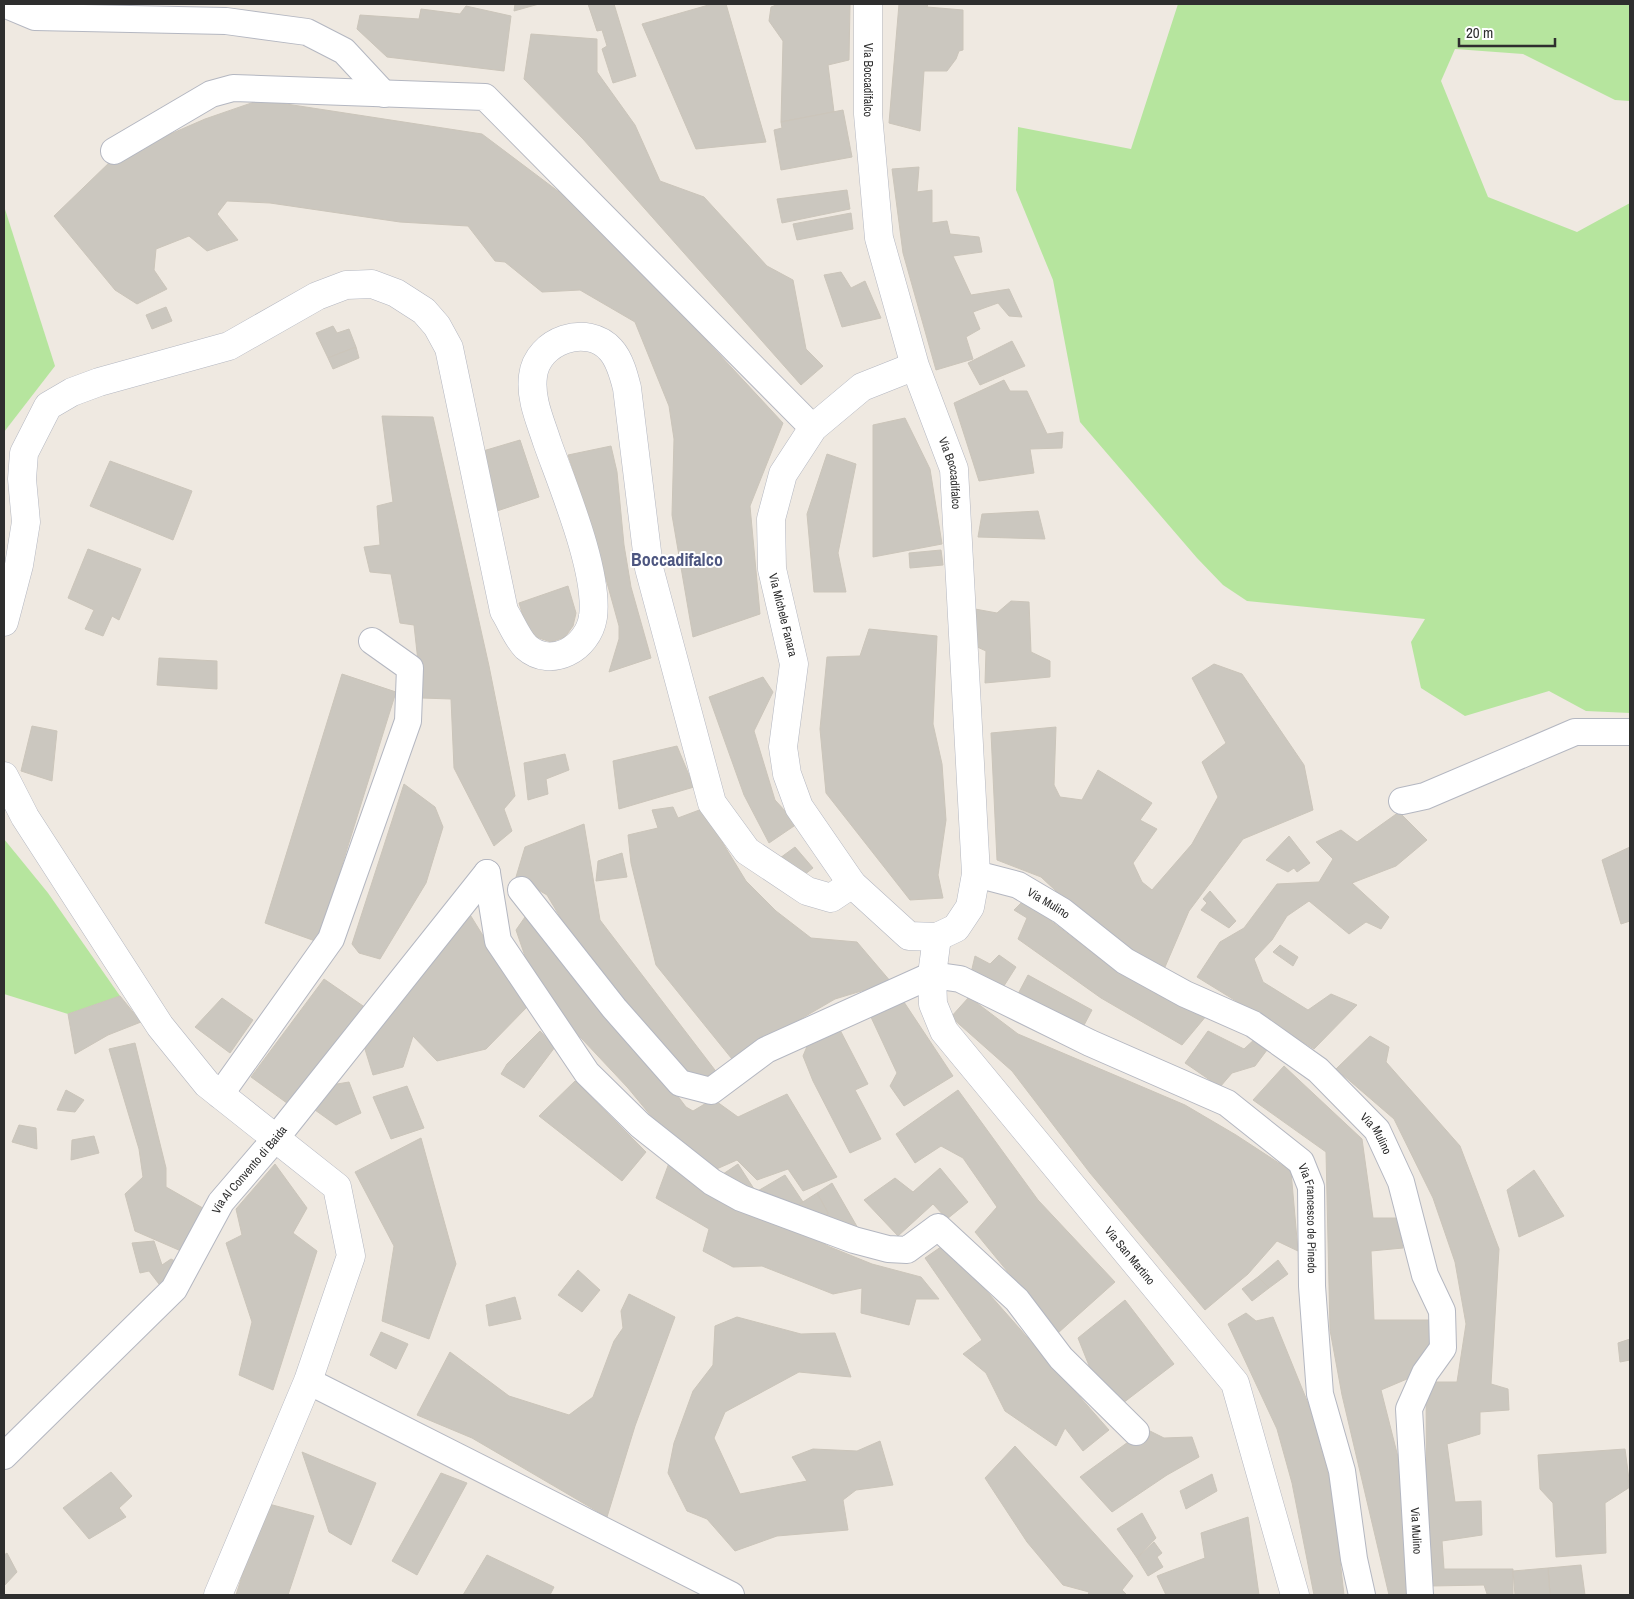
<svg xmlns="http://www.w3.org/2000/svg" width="1634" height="1599" font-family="'Archivo Narrow',sans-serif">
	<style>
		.green { fill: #b6e59e }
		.building { fill: #cbc7bf; stroke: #cbc5ba }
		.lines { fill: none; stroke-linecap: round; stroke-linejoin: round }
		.street-casing { stroke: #b4b7c1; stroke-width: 28 }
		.secondary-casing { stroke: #b4b7c1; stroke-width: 29 }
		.street { stroke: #fff; stroke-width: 26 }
		.secondary { stroke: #fff; stroke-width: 28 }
		.labels { text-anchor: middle; stroke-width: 4; stroke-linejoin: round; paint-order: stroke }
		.street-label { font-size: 12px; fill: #2e2e2e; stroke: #fff }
		.district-label { font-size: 18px; font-weight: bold; fill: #4d5680; stroke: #fff }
	</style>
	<rect width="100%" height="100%" fill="#efe9e1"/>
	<g class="green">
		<path d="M1178 4H1630V101L1615 100 1523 54 1455 49 1441 81 1488 197 1577 232 1630 203V713L1586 711 1549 691 1465 716 1421 688 1411 642 1425 619 1247 601 1223 585 1197 558 1080 422 1053 280 1016 190 1018 127 1131 149Z"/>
		<path d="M4 206 55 366 4 432Z"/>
		<path d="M4 839 48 893 120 996 68 1014 4 994Z"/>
	</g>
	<g class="building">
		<path d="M515 4H539L514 11Z"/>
		<path d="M588 4H614L636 76 613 83 602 49 607 46 602 30 597 31Z"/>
		<path d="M712 4H726L766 142 696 149 642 24Z"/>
		<path d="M779 4H850L849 60 828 65 834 112 781 122 783 41 769 21 771 7Z"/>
		<path d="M899 4H928L927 7 963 10V50L959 51 956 59 947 71H924L920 131 889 123Z"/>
		<path d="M466 6 511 16 504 71 387 57 357 29 360 15 419 19 421 9 460 14Z"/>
		<path d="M531 34 597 39V72L635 125 660 181 704 197 767 266 793 280 806 349 823 366 801 385 583 139 524 79Z"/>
		<path d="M260 100 482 134 591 216 783 423 750 506 760 614 693 637 672 515 674 439 669 406 635 322 580 290 542 292 505 262 495 261 468 226 400 222 270 203 227 201 217 214 238 240 207 251 189 236 156 249 154 270 167 289 137 304 115 290 54 216 113 159 205 119Z"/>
		<path d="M843 110 852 157 781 170 774 130 782 128 781 122Z"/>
		<path d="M919 167 917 192 932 190V223L947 221 950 234 979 237 982 252 953 256 971 295 1009 289 1022 317 1009 316 998 303 973 312 980 329 966 337 973 359 936 370 903 253 892 169Z"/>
		<path d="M847 190 850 209 782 223 777 199Z"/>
		<path d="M851 213 853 229 797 240 793 224Z"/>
		<path d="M841 272 851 288 865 281 881 318 842 327 824 275Z"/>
		<path d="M166 307 172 321 152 329 146 315Z"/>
		<path d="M333 326 337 333 349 329 356 347 328 358 316 333Z"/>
		<path d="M1012 341 1025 366 980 385 968 363Z"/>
		<path d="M356 347 359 358 333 369 328 358Z"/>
		<path d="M1004 380 1010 391H1027L1047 434 1063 432 1062 448 1030 449 1034 473 979 481 954 403Z"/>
		<path d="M382 416 433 417 489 666 515 796 504 809 512 831 494 846 454 768 451 699 422 698 414 625 400 623 391 574 370 572 364 547 380 545 377 506 393 502Z"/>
		<path d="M905 418 930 469 942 544 873 557V425Z"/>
		<path d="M520 440 539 497 497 511 483 451Z"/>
		<path d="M611 446 617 472 624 545 631 587 651 658 609 672 619 639V626L588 514 568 455Z"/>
		<path d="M827 454 856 464 838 553 846 592H814L807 514Z"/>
		<path d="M110 461 192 491 173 540 90 506Z"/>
		<path d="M1038 511 1045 539 978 537 982 514Z"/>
		<path d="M88 549 141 569 119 620 112 616 103 636 85 629 94 610 68 598Z"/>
		<path d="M941 550 943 565 910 568 909 553Z"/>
		<path d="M568 586 576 613 573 626 565 637 551 642 536 637 527 629 519 603Z"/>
		<path d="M1011 601 1029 602 1031 652 1050 661V677L985 683 986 651 973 645 975 609 997 613Z"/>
		<path d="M869 629 937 636 933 724 942 764 946 820 938 875 943 898 910 900 826 793 820 729 827 657 860 656Z"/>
		<path d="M159 658 217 661V689L157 685Z"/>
		<path d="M1214 664 1242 674 1304 765 1313 810 1243 839 1189 911 1162 974 1100 932 1041 877 997 860 991 733 1056 727 1054 785 1060 797 1082 800 1098 770 1152 803 1140 820 1157 829 1133 863 1142 882 1152 890 1192 844 1218 797 1202 762 1226 743 1192 678Z"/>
		<path d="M342 674 396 692 318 942 265 923Z"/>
		<path d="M763 677 773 692 754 731 775 800 797 824 769 843 744 795 709 697Z"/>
		<path d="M32 726 57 731 52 781 21 771Z"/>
		<path d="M677 746 694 787 619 809 613 761Z"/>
		<path d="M565 754 569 770 546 779 548 794 528 800 524 763Z"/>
		<path d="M404 784 435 807 443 827 426 883 380 959 359 953 352 944Z"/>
		<path d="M673 807 678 818 702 809 746 881 776 911 811 938 857 942 891 982 835 999 732 1059 656 965 631 863 628 835 658 828 652 810Z"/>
		<path d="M1399 812 1427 840 1396 866 1352 883 1389 917 1381 929 1366 922 1349 934 1309 901 1287 916 1272 940 1254 959 1263 982 1308 1010 1331 994 1357 1005 1314 1049 1197 977 1220 942 1244 928 1277 884 1319 882 1333 859 1316 842 1341 830 1357 842Z"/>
		<path d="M584 824 600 920 718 1074 686 1079 569 932 547 895 516 877 525 847Z"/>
		<path d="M1289 836 1310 863 1297 872 1294 868 1288 872 1266 860Z"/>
		<path d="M795 847 813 868 804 875 780 858Z"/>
		<path d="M1630 847V921L1621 924 1602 860Z"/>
		<path d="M622 853 627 877 596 881 598 861Z"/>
		<path d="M1210 891 1236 921 1229 928 1201 910 1207 903 1203 899Z"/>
		<path d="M1024 900 1103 961 1207 1015 1182 1045 1101 998 1018 939 1027 918 1014 910Z"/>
		<path d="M469 913 527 1007 486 1049 437 1061 413 1036 403 1067 373 1075 364 1046Z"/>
		<path d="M525 917 658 1070 686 1107 693 1111 713 1099 738 1117 787 1094 837 1177 803 1191 788 1169 757 1180 737 1160 712 1171 670 1139 628 1088 537 991 516 930Z"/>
		<path d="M1280 945 1298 957 1293 966 1273 952Z"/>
		<path d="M999 955 1016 967 1002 989 971 973 975 956 990 964Z"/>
		<path d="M1028 975 1092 1010 1082 1029 1018 994Z"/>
		<path d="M324 979 366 1008 291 1106 251 1077Z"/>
		<path d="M120 996 141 1022 108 1035 75 1054 68 1014Z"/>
		<path d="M900 996 953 1076 904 1106 890 1086 897 1073 870 1015Z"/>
		<path d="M969 997 1018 1034 1185 1105 1236 1135 1291 1171 1298 1251 1277 1241 1248 1274 1205 1310 1090 1173 1012 1071 951 1017Z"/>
		<path d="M222 998 253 1020 230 1053 195 1027Z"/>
		<path d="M839 1028 868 1084 855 1090 881 1139 850 1153 813 1081 803 1056 808 1044Z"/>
		<path d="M540 1031 555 1047 524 1088 501 1074 507 1064Z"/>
		<path d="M1208 1031 1244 1049 1257 1037 1270 1046 1255 1066 1232 1073 1220 1087 1185 1063Z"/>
		<path d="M1370 1036 1389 1047 1386 1062 1460 1146 1499 1249 1491 1384 1508 1389 1509 1410 1480 1412V1434L1447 1444 1455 1502 1481 1501 1482 1535 1442 1541 1444 1569H1513V1595L1487 1594 1484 1585 1431 1586 1427 1580 1426 1382H1457L1466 1324 1455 1262 1433 1198 1394 1119 1336 1069Z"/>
		<path d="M135 1043 166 1168V1187L208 1211 181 1251 135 1231 125 1194 143 1177 139 1149 109 1049Z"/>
		<path d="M1284 1066 1362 1139 1373 1218H1397L1403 1248 1371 1251 1374 1320H1432L1429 1356 1414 1376 1381 1390 1398 1457 1411 1595H1389L1342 1395 1330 1330 1326 1152 1253 1100Z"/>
		<path d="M575 1081 646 1152 622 1181 539 1116Z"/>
		<path d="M349 1082 361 1113 336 1125 315 1110 331 1085Z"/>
		<path d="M407 1086 424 1128 391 1139 373 1097Z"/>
		<path d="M66 1090 84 1100 75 1112 57 1110Z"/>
		<path d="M958 1090 1038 1200 1115 1282 1058 1333 975 1232 997 1207 963 1158 941 1146 915 1163 896 1134Z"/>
		<path d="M19 1125 36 1128 37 1149 12 1142Z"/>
		<path d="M94 1136 99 1153 71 1160 72 1140Z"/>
		<path d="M421 1138 456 1264 429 1339 382 1321 394 1246 355 1172Z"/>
		<path d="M669 1163 830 1247 872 1264 921 1277 939 1299H916L909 1325 861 1313 862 1288 833 1294 762 1266 733 1267 703 1251 709 1229 656 1198Z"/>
		<path d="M275 1164 307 1208 293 1233 317 1251 273 1390 239 1375 252 1322 226 1243 242 1235 236 1209Z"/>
		<path d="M738 1164 756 1192 714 1180Z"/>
		<path d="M940 1168 968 1202 947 1219 933 1204 898 1236 864 1200 895 1178 913 1192Z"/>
		<path d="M1534 1170 1564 1216 1519 1237 1507 1190Z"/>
		<path d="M785 1175 803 1202 787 1212 756 1192Z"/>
		<path d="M832 1183 859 1230 823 1225 828 1213 817 1193Z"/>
		<path d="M817 1193 828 1213 823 1225 787 1212Z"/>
		<path d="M154 1241 162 1265 171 1259 179 1263 162 1288 149 1271 140 1273 132 1243Z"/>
		<path d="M945 1244 1109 1430 1083 1451 1065 1428 1056 1446 1005 1411 986 1373 963 1354 982 1340 925 1258Z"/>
		<path d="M1278 1260 1288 1274 1269 1288 1258 1277Z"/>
		<path d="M578 1270 600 1290 582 1312 558 1295Z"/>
		<path d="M1258 1277 1269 1288 1252 1301 1242 1289Z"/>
		<path d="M629 1294 675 1317 635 1426 607 1517 472 1438 417 1415 450 1352 509 1396 569 1415 593 1397 614 1341 623 1328 621 1311Z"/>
		<path d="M515 1297 521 1319 489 1326 486 1305Z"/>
		<path d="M1125 1300 1174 1364 1123 1403 1090 1368 1078 1338Z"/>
		<path d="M1246 1313 1256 1321 1273 1317 1312 1413 1332 1489 1344 1595H1314L1292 1483 1277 1429 1228 1324Z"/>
		<path d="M737 1317 801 1334 835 1333 851 1377 799 1372 725 1412 714 1438 740 1494 807 1481 792 1457 813 1449 857 1451 880 1441 893 1485 856 1490 843 1500 848 1530 777 1536 735 1551 707 1519 687 1511 668 1473 674 1443 693 1391 713 1365 715 1326Z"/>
		<path d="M381 1332 408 1344 396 1369 370 1355Z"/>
		<path d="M1630 1339V1360L1620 1362 1618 1343Z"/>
		<path d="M1146 1429 1164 1438 1192 1437 1199 1457 1167 1475 1112 1512 1080 1477Z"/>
		<path d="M1015 1446 1133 1576 1122 1590 1127 1595H1088L1089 1592 1063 1585 1027 1542 985 1478Z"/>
		<path d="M1625 1449 1630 1487 1605 1503 1606 1553 1556 1557 1553 1503 1540 1489 1538 1455Z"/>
		<path d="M302 1452 376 1483 351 1545 329 1532Z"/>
		<path d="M111 1472 132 1496 119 1508 126 1517 89 1539 63 1508Z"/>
		<path d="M441 1473 467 1483 417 1575 392 1561Z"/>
		<path d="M1212 1474 1217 1491 1186 1509 1180 1491Z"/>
		<path d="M265 1503 314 1516 288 1595H236Z"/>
		<path d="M1142 1513 1156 1538 1137 1558 1117 1529Z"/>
		<path d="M1248 1517 1259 1595H1166L1157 1576 1205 1558 1201 1533Z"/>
		<path d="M1154 1542 1162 1553 1157 1557 1163 1567 1148 1576 1137 1558Z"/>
		<path d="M7 1553 17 1572 4 1586V1555Z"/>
		<path d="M487 1555 554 1587 550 1595H463Z"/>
		<path d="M1581 1565 1585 1595H1550L1548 1568Z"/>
		<path d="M1548 1568 1550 1595H1515L1513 1571Z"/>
	</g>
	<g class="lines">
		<g class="street-casing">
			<g id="street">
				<path d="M4 4 35 17 226 21 307 32 344 51 384 94"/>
				<path d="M114 151 211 94 233 88 485 97 813 428"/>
				<path d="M1402 801 1425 796 1575 732H1630"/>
				<path d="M487 873 498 941 587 1073 640 1125 712 1182 741 1198 854 1240 888 1249 907 1250 938 1227 1017 1300 1061 1358 1136 1432"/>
				<path id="s1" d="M976 874 1018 885 1062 911 1125 961 1185 994 1253 1024 1318 1070 1377 1130 1401 1182 1425 1275 1442 1311 1443 1348 1425 1373 1409 1409 1420 1595"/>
				<path id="s2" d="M521 890 614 1008 680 1083 711 1091 766 1050 932 975 960 979 1090 1043 1227 1103 1301 1162 1311 1187 1312 1286 1320 1394 1342 1471 1354 1559 1362 1595"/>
				<path d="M220 1095 331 939 408 721 410 668 372 641"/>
				<path d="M308 1381 731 1595"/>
				<path id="s3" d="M4 1456 174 1289 221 1202 276 1138 487 873"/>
			</g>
		</g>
		<g class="secondary-casing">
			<g id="secondary">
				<path id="s4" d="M868 4V114L879 238 915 366 954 469 976 874 970 907 956 928 937 937 909 936 852 884 799 807 787 774 783 747 794 664 772 569 771 519 783 474 813 428 862 387 915 366"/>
				<path d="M4 622 19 565 26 522 22 479 24 453 48 406 72 392 99 382 229 346 317 296 346 285 372 284 396 293 424 311 437 326 449 348 504 611C511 622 517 638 526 647 551 669 588 649 593 617 599 572 563 487 547 442 540 420 530 399 533 376 537 340 588 323 611 350 620 360 624 376 627 388L649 568 712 803 747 851 807 891 831 898 852 884"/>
				<path d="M4 776 25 817 160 1026 207 1084 337 1187 351 1256 308 1381 218 1595"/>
				<path id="s5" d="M937 937 932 975 933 1004 944 1031 1235 1383 1295 1595"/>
			</g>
		</g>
		<use href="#street" class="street"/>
		<use href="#secondary" class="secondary"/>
	</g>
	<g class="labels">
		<g class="street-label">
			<text dy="4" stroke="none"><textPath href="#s4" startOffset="76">Via Boccadifalco</textPath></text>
			<text dy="4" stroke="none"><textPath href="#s4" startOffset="481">Via Boccadifalco</textPath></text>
			<text transform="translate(783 615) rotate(76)" y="4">Via Michele Fanara</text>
			<text dy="4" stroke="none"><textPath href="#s1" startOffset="79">Via Mulino</textPath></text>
			<text dy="4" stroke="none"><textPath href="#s1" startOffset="484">Via Mulino</textPath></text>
			<text dy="4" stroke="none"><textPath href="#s3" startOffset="380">Via Al Convento di Baida</textPath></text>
			<text dy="4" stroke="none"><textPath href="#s2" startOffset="1008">Via Francesco de Pinedo</textPath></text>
			<text dy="4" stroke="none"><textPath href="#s5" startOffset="388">Via San Martino</textPath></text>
			<text dy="4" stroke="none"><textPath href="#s1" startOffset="904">Via Mulino</textPath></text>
		</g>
		<g class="district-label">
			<text x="677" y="566">Boccadifalco</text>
		</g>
	</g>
	<rect width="1634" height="1599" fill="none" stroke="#2e2e2e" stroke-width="10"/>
	<path d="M1459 38v8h96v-8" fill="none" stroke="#2e2e2e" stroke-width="2.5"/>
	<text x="1466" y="38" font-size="15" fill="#2e2e2e" stroke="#ffffff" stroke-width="4" paint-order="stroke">20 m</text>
</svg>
